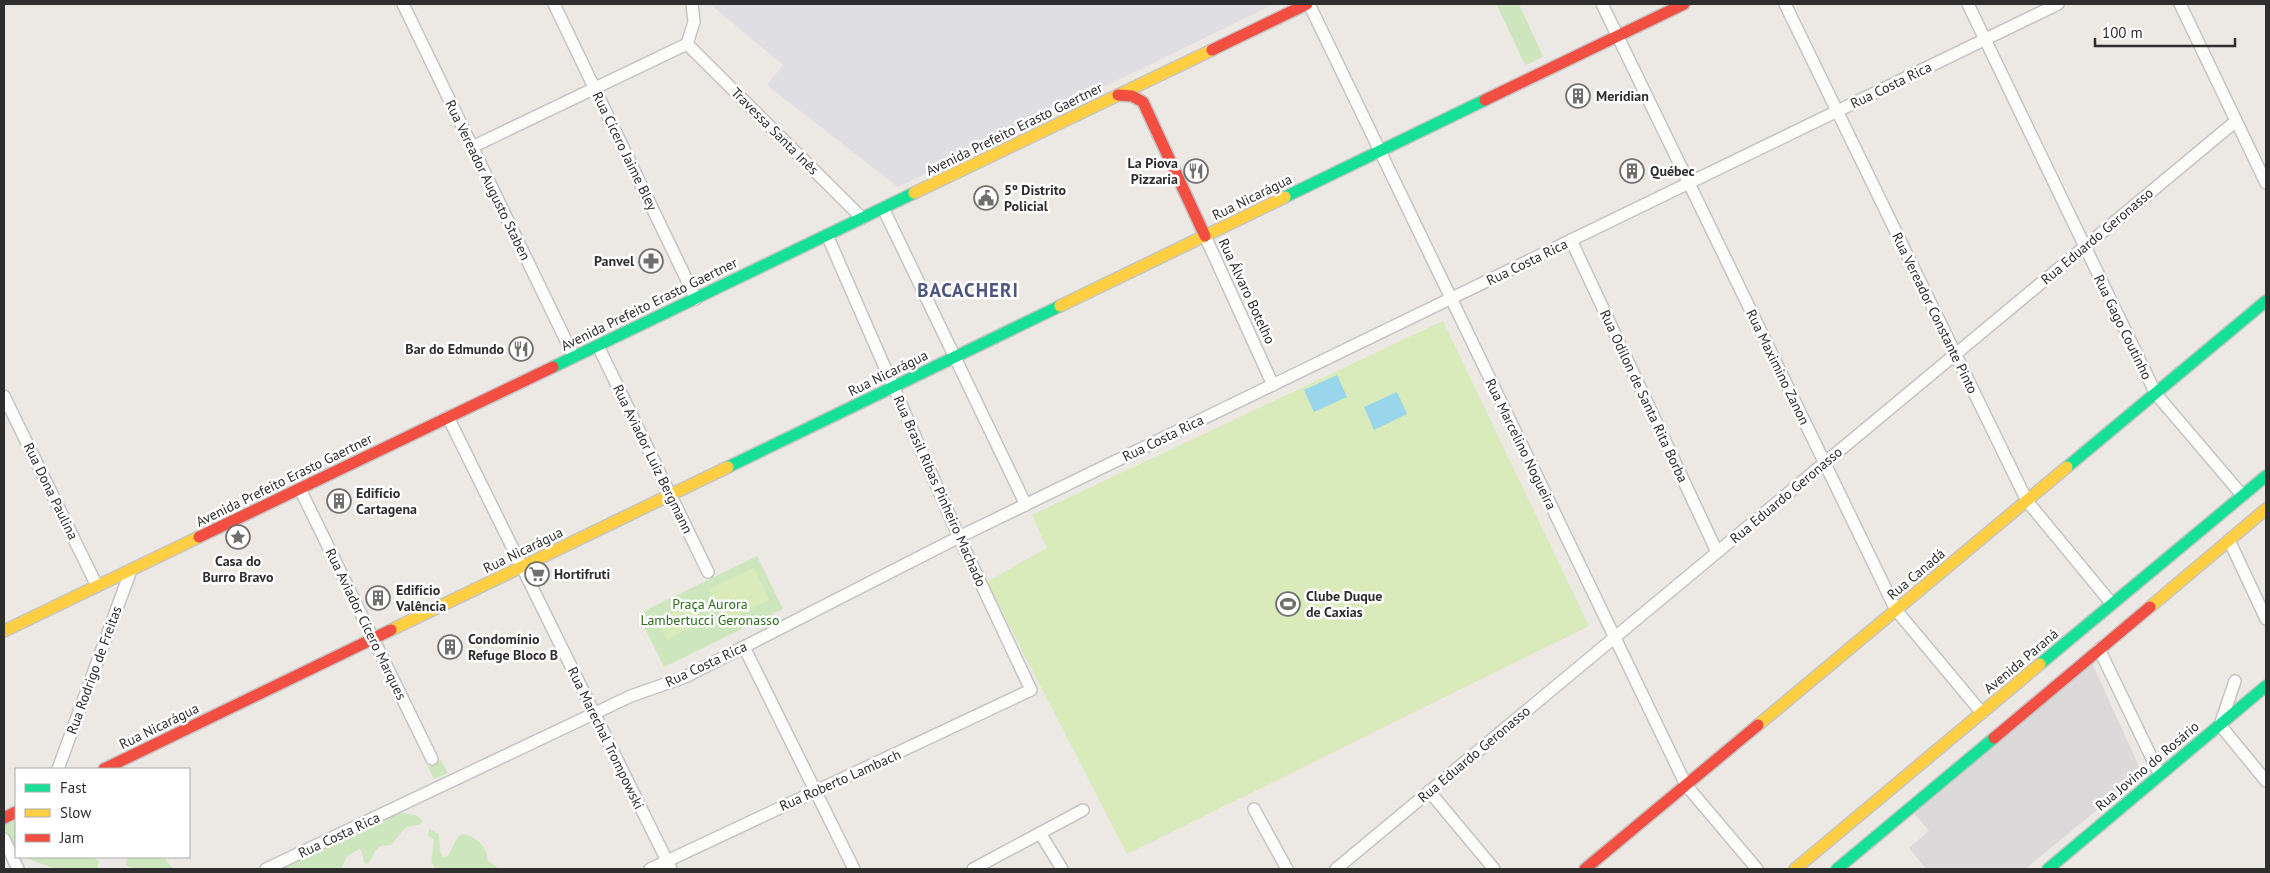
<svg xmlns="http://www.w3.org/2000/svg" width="2270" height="873" font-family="'PT Sans',sans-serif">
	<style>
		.industrial { fill: #dcd9db }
		.airport { fill: #dfdee2 }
		.green { fill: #cee6be }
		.pitch { fill: #d9eabb }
		.water { fill: #99d6ec }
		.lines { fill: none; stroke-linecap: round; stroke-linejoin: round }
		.street-casing { stroke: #c5c4c5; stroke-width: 14 }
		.fast-casing { stroke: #c5c4c5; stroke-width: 14 }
		.slow-casing { stroke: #c5c4c5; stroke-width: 14 }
		.jam-casing { stroke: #c5c4c5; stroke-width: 14 }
		.street { stroke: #fcfcfb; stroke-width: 11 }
		.fast { stroke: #16e098; stroke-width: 11 }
		.slow { stroke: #ffcf43; stroke-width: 11 }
		.jam { stroke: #f24e42; stroke-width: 11 }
		.labels { text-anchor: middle; stroke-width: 5; stroke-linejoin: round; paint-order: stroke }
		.street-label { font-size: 14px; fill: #2e2e2e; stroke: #fff }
		.poi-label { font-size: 14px; font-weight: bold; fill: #2e2e2e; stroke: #fff; text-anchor: start }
		.park-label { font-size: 14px; fill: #2c6e1b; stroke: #fff }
		.district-label { font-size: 19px; font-weight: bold; letter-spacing: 1px; fill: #4d5680; stroke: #fff }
	</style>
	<rect width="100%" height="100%" fill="#ece8e4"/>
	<path class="industrial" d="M2092 663 2142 773 2025 869H1926L1909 848 1929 831 1913 812Z"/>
	<path class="airport" d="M710 4H1274L898 187 767 85 783 65Z"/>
	<g class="green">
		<path d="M1500 4H1519L1543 57 1525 65 1497 5Z"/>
		<path d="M757 556 783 609 664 667 638 614Z"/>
		<path d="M441 760 448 773 434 779 428 767Z"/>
		<path d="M399 812 417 816 422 820 421 824 406 827 391 845C386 846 383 845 379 847 374 850 373 859 367 864L364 863 362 851 359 849 346 857 343 866 339 869H280L377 821Z"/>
		<path d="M16 818V853L4 827 5 824Z"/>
		<path d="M429 829 439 834 440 851 443 857 448 856 457 838 462 834C476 836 487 847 488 861L495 865 498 869H436L431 862 434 839 428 836Z"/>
		<path d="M29 857H93L99 861 97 869H56L31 860Z"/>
		<path d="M128 857H164L173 869H135L126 865Z"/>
	</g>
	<g class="pitch">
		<path d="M1443 321 1589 626 1127 854 987 582 1047 548 1032 515Z"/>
		<path d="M754 568 769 600 724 621 709 589Z"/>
		<path d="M693 602 703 621 667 640 657 620Z"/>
	</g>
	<g class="water">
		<path d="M1337 375 1347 397 1314 412 1304 390Z"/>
		<path d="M1397 392 1407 414 1374 430 1364 407Z"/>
	</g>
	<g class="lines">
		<g class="street-casing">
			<g id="street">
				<path d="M403 4 574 357"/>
				<path d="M554 4 696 299"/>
				<path d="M1309 4 1686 785 1757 869"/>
				<path d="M1602 4 1896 610 1982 713"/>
				<path d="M1785 4 2027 501 2112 604"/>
				<path d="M1968 4 2156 394 2242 495"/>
				<path d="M2180 4 2266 183"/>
				<path d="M687 44 862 218"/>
				<path d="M687 44 694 22 692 4"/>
				<path d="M472 147 687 44"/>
				<path d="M883 208 1026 505"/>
				<path d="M1205 236 1273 385"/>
				<path d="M1571 240 1717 552"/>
				<path d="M598 346 708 572"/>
				<path d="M4 396 97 586"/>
				<path d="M448 417 671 869"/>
				<path d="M300 489 432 759"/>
				<path d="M2229 540 2266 619"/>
				<path d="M744 647 854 869"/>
				<path d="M2099 649 2160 775"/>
				<path d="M2235 681 2220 725 2266 781"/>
				<path d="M58 769 131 570"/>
				<path d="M1429 791 1494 869"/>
				<path d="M1254 809 1287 869"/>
				<path d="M1040 833 1062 869"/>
				<path d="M4 839 18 869"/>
				<path d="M266 869 631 696 685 677 959 537 2058 4"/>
				<path d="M650 869 1031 690 959 537 827 235"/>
				<path d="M973 869 1083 810"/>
				<path d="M1336 869 2236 121"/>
			</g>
		</g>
		<g class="fast-casing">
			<g id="fast">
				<path d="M1285 197 1485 100"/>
				<path d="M553 367 914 193"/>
				<path d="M728 467 1060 306"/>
				<path d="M2067 467 2266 301"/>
				<path d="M2040 664 2266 476"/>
				<path d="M1837 869 1994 738"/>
				<path d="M2048 869 2266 686"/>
			</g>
		</g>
		<g class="slow-casing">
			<g id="slow">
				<path d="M914 193 1212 50"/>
				<path d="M1060 306 1285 197"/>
				<path d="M2150 607 2266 509"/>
				<path d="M391 630 728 467"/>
				<path d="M4 631 199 537"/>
				<path d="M1758 725 2067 467"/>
				<path d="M1795 869 2040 664"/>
			</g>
		</g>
		<g class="jam-casing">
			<g id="jam">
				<path d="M1212 50 1307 4"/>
				<path d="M1118 95 1132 96 1143 102 1205 236"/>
				<path d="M1485 100 1684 4"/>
				<path d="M199 537 553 367"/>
				<path d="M1994 738 2150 607"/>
				<path d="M104 769 391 630"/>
				<path d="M4 818 16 812"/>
				<path d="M1585 869 1758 725"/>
			</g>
		</g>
		<use href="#street" class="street"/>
		<use href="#fast" class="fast"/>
		<use href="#slow" class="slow"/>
		<use href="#jam" class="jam"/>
	</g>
	<defs>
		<g id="building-ring" transform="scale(1.25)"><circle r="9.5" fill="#fff" stroke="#706f6e" stroke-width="1.5"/><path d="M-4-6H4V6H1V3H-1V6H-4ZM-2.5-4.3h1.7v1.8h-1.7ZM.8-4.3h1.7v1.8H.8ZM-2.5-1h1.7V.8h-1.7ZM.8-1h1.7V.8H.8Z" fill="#706f6e"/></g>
		<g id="restaurant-ring" transform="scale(1.25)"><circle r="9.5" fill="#fff" stroke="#706f6e" stroke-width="1.5"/><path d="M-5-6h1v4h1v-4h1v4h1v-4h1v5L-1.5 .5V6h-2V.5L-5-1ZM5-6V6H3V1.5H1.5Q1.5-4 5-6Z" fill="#706f6e"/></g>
		<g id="civic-ring" transform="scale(1.25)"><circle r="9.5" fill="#fff" stroke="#706f6e" stroke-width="1.5"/><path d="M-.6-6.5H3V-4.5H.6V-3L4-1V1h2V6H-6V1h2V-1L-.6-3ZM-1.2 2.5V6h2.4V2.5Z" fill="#706f6e"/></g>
		<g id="pharmacy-ring" transform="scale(1.25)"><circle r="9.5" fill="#fff" stroke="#706f6e" stroke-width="1.5"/><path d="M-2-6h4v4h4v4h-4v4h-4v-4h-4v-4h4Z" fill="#706f6e"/></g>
		<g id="sight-ring" transform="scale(1.25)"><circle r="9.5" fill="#fff" stroke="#706f6e" stroke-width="1.5"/><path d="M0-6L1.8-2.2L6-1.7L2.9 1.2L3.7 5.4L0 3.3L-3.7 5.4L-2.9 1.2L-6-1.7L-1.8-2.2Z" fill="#706f6e"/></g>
		<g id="supermarket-ring" transform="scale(1.25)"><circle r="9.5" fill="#fff" stroke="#706f6e" stroke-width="1.5"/><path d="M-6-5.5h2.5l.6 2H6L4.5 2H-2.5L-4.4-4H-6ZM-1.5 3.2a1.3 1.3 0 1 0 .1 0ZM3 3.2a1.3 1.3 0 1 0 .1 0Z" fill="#706f6e"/></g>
		<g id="stadium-ring" transform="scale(1.25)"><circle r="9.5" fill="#fff" stroke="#706f6e" stroke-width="1.5"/><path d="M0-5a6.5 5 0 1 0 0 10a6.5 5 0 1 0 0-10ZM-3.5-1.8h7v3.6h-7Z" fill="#706f6e"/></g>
	</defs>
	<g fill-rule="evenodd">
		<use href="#building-ring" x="1578" y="96"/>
		<use href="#restaurant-ring" x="1196" y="171"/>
		<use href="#building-ring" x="1632" y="171"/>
		<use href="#civic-ring" x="986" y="198"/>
		<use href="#pharmacy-ring" x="651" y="261"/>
		<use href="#restaurant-ring" x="521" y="349"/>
		<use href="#building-ring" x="339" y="501"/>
		<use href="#sight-ring" x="238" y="537"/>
		<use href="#supermarket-ring" x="537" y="574"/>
		<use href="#building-ring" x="378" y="598"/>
		<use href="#stadium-ring" x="1288" y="604"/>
		<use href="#building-ring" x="450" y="647"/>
	</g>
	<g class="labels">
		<g class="street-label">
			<text transform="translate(1891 85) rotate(-26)" y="5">Rua Costa Rica</text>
			<text transform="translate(1014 129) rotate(-26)" y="5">Avenida Prefeito Erasto Gaertner</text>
			<text transform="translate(775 131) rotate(45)" y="5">Travessa Santa Inês</text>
			<text transform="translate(625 151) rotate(64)" y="5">Rua Cícero Jaime Bley</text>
			<text transform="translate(488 180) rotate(64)" y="5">Rua Vereador Augusto Staben</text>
			<text transform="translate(1252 197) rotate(-26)" y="5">Rua Nicarágua</text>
			<text transform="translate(2097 236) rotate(-40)" y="5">Rua Eduardo Geronasso</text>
			<text transform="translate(1527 262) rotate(-26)" y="5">Rua Costa Rica</text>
			<text transform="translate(1247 291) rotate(65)" y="5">Rua Álvaro Botelho</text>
			<text transform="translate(649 304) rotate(-26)" y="5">Avenida Prefeito Erasto Gaertner</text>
			<text transform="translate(1935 313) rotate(64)" y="5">Rua Vereador Constante Pinto</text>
			<text transform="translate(2123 327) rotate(64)" y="5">Rua Gago Coutinho</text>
			<text transform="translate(1778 367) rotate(64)" y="5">Rua Maximino Zanon</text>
			<text transform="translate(888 373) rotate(-26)" y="5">Rua Nicarágua</text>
			<text transform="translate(1644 396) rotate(65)" y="5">Rua Odilon de Santa Rita Borba</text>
			<text transform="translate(1163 438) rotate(-26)" y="5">Rua Costa Rica</text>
			<text transform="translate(1521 444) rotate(64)" y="5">Rua Marcelino Nogueira</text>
			<text transform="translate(653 459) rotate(64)" y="5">Rua Aviador Luiz Bergmann</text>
			<text transform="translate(284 480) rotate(-26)" y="5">Avenida Prefeito Erasto Gaertner</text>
			<text transform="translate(51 491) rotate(64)" y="5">Rua Dona Paulina</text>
			<text transform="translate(940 491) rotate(66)" y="5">Rua Brasil Ribas Pinheiro Machado</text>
			<text transform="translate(1786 495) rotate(-40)" y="5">Rua Eduardo Geronasso</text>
			<text transform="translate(523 550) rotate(-26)" y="5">Rua Nicarágua</text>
			<text transform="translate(1916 574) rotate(-40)" y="5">Rua Canadá</text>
			<text transform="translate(366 624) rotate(64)" y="5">Rua Aviador Cícero Marques</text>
			<text transform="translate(2021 661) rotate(-40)" y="5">Avenida Paraná</text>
			<text transform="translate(706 664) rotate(-25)" y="5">Rua Costa Rica</text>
			<text transform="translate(94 670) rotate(-70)" y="5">Rua Rodrigo de Freitas</text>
			<text transform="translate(159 726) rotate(-26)" y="5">Rua Nicarágua</text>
			<text transform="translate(606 738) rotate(64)" y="5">Rua Marechal Trompowski</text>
			<text transform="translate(1474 754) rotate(-40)" y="5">Rua Eduardo Geronasso</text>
			<text transform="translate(2147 766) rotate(-40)" y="5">Rua Jovino do Rosário</text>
			<text transform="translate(840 780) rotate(-24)" y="5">Rua Roberto Lambach</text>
			<text transform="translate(339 835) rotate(-25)" y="5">Rua Costa Rica</text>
		</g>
		<g class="poi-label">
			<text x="1596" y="101">Meridian</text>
			<text x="1178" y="168" text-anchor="end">La Piova<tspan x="1178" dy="16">Pizzaria</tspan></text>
			<text x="1650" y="176">Québec</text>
			<text x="1004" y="195">5º Distrito<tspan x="1004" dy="16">Policial</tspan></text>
			<text x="634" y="266" text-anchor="end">Panvel</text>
			<text x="504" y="354" text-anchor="end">Bar do Edmundo</text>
			<text x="356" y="498">Edifício<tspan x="356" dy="16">Cartagena</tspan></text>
			<text x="238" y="566" text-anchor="middle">Casa do<tspan x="238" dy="16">Burro Bravo</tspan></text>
			<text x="554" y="579">Hortifruti</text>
			<text x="396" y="595">Edifício<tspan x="396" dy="16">Valência</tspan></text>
			<text x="1306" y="601">Clube Duque<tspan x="1306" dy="16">de Caxias</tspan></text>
			<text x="468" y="644">Condomínio<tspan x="468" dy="16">Refuge Bloco B</tspan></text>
		</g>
		<g class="park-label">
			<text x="710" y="609">Praça Aurora<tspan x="710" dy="16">Lambertucci Geronasso</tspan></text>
		</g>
		<g class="district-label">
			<text x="968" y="297">BACACHERI</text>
		</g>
	</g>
	<rect width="2270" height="873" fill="none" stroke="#2e2e2e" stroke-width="10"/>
	<rect x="15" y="768" width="175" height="90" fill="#ffffff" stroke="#ababab"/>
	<rect x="25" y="784" width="25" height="8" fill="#16e098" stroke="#ababab"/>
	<text x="60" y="793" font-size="15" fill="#2e2e2e">Fast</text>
	<rect x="25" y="809" width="25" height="8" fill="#ffcf43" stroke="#ababab"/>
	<text x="60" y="818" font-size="15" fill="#2e2e2e">Slow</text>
	<rect x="25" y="834" width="25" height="8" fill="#f24e42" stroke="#ababab"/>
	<text x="60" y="843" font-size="15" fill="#2e2e2e">Jam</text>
	<path d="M2095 38v8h140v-8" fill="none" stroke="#2e2e2e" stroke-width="2.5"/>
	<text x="2102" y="38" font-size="15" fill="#2e2e2e" stroke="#ffffff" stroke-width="4" paint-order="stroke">100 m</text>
</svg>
